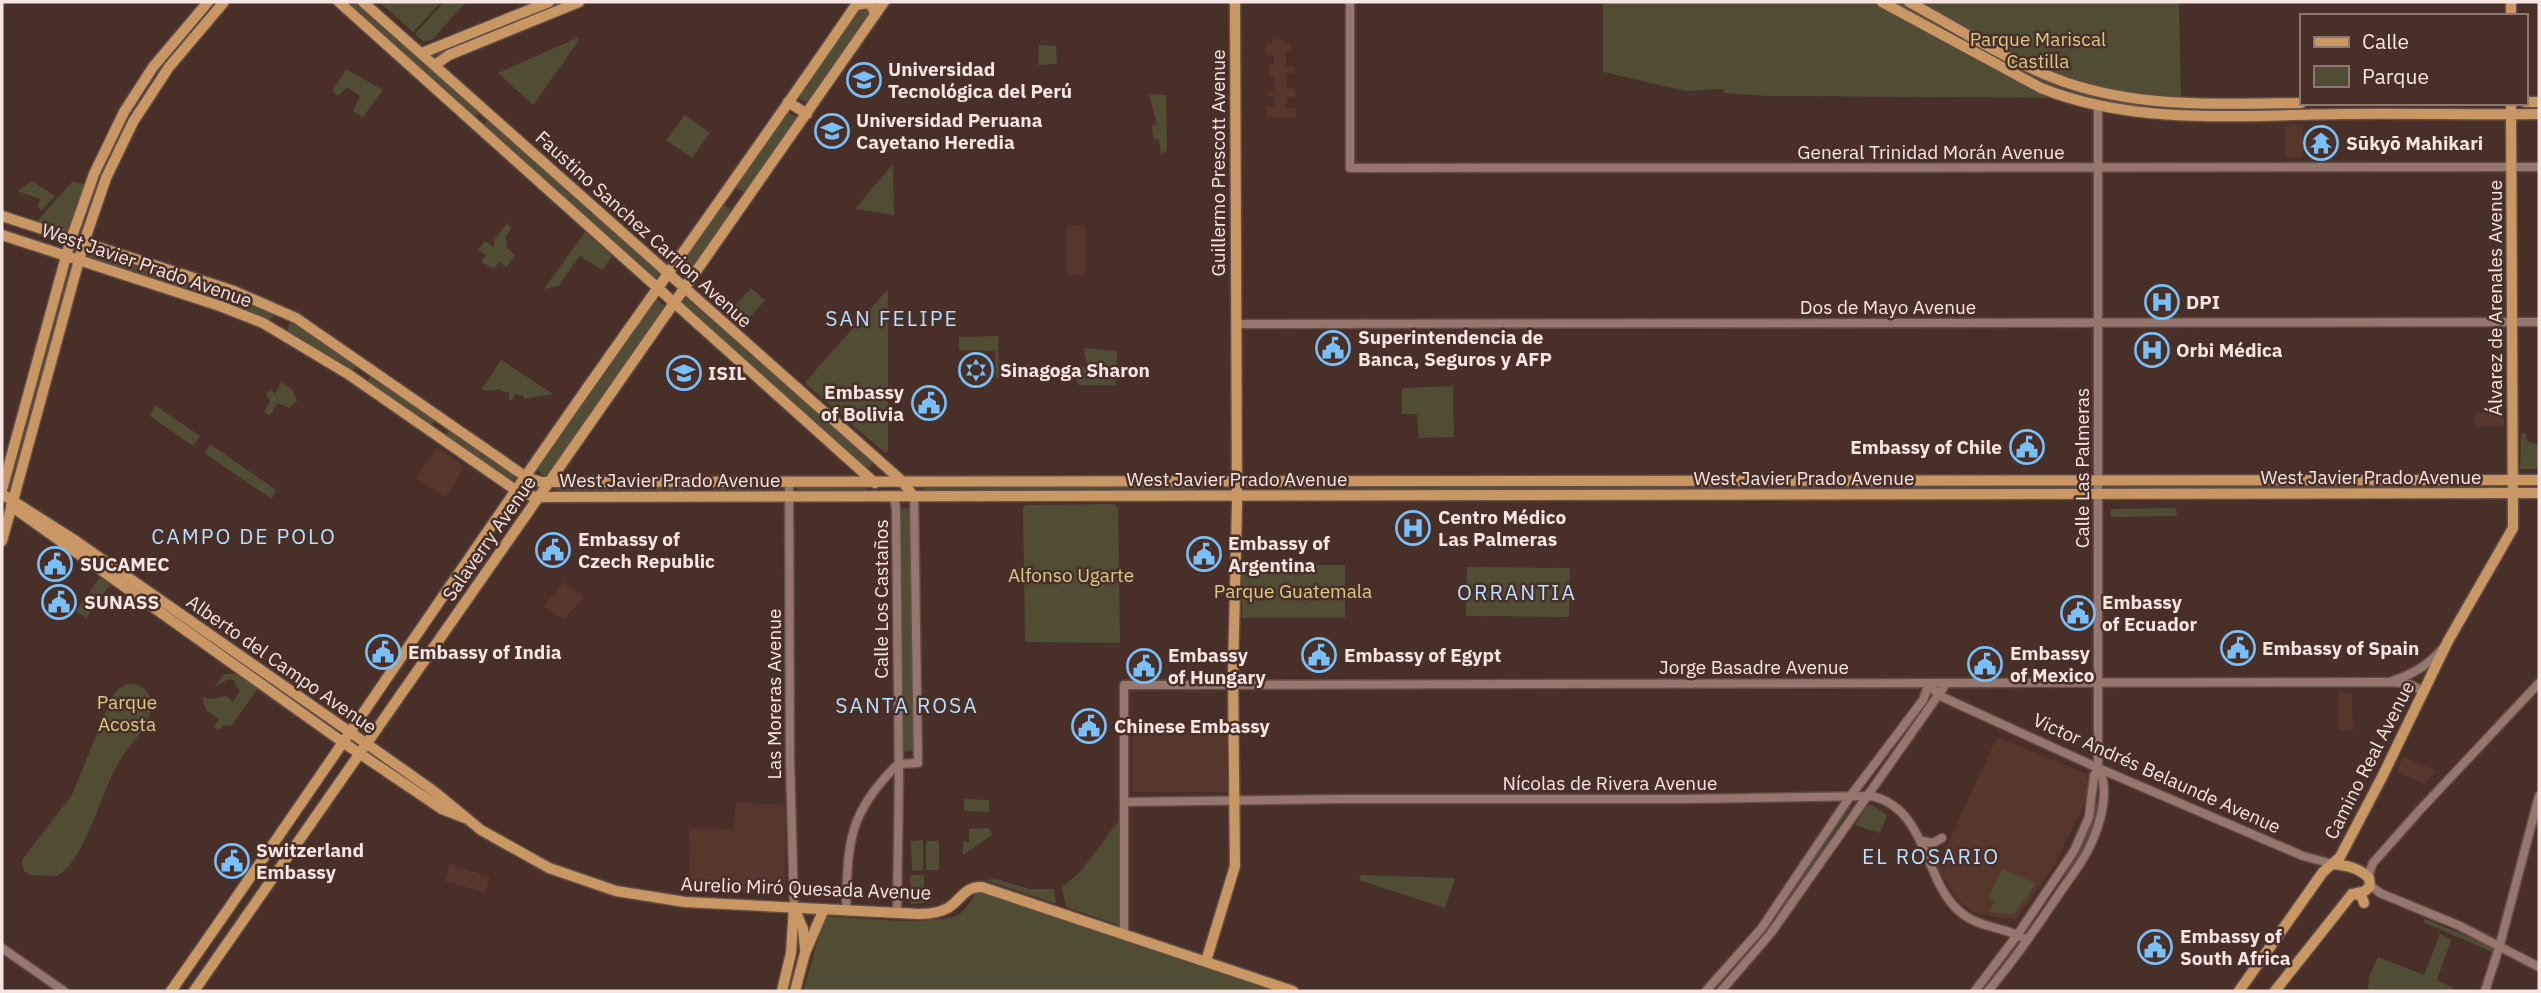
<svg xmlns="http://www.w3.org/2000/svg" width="2541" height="993" font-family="'IBM Plex Sans',sans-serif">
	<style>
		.built { fill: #55372c }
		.green { fill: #514d35 }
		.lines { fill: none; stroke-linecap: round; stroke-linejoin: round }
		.minor-casing { stroke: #624d46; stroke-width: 11 }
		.major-casing { stroke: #624d46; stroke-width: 13 }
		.minor { stroke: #95776e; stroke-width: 8 }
		.major { stroke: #c99764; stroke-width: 10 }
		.labels { text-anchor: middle; stroke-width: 5; stroke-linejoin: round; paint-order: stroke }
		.park-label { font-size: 19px; fill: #d6cb87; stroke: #482f27 }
		.poi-label { font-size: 19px; font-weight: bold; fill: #f6e5e0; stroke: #482f27; text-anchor: start }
		.street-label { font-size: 19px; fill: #f6e5e0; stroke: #482f27 }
		.neighbourhood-label { font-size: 21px; letter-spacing: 2px; fill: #b9dfff; stroke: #482f27 }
	</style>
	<rect width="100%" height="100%" fill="#482f27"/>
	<g class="built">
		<path d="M1272 39 1284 40V45H1290V51L1286 52V67H1295V73H1287V88L1295 89V97H1286V108H1296V118L1266 117V106H1275V97L1268 96V91L1275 90V76L1269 75V65H1274V56L1265 55 1266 44H1272Z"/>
		<rect x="2285" y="126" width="18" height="31"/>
		<rect x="1067" y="225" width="18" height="50"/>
		<rect x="2475" y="413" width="29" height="13"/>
		<path d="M437 448 465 467 445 497 416 478Z"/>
		<path d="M564 582 584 597 564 620 544 606Z"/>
		<path d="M2338 693H2352L2353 730H2339Z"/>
		<path d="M1227 730V792H1133V731Z"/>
		<path d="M1997 737 2087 774 2088 797 2054 866 2015 920 1975 913 1960 902 1937 868Z"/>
		<path d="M2403 757 2436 771 2425 784 2397 772Z"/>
		<path d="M736 802 786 805 785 894 690 891 689 828 733 829Z"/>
		<path d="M450 864 490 877 485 893 445 881Z"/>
	</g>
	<g class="green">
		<path d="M344 2H359L481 111 475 118Z"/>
		<path d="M379 2H441L413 32Z"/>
		<path d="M444 2H466L433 39 424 42 415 34Z"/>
		<path d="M556 2H567L437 57 431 52Z"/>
		<path d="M1603 2H2179L2181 100 2070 87 2092 95 2174 107V111L2080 99 2062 92 2052 98 1768 96 1724 93 1723 89 1686 91 1603 72Z"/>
		<path d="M865 7 871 10 872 15 811 106 799 98 861 9Z"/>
		<path d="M577 38 579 40 533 105 498 73Z"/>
		<path d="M1039 45 1056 46 1057 64 1038 65Z"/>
		<path d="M346 69 383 90 363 117 353 111 360 96 347 87 338 96 332 91Z"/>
		<path d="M1149 94 1166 95 1167 151 1161 154 1159 140 1153 138 1152 126 1157 124Z"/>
		<path d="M786 111 800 119 748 194 736 188V184Z"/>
		<path d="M685 115 710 133 692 158 666 140Z"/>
		<path d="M126 117 131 119 84 231 78 229 97 174Z"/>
		<path d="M489 119 661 270 655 280 483 126Z"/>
		<path d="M893 164 894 215 855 209Z"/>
		<path d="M32 181 55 196 41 211 38 205 41 199 17 191Z"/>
		<path d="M73 181 84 184 69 232 37 221Z"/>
		<path d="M722 203 735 212 692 276 680 265Z"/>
		<path d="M507 223 512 228 505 237 507 240 506 247 515 255 507 267 499 262 494 269 481 262 486 255 478 250 485 241 494 247V240Z"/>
		<path d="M585 232 612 256 602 270 580 256 558 286 544 289Z"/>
		<path d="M83 246 203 285 206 292 203 297 79 260Z"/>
		<path d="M66 267 73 269 15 491 3 487Z"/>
		<path d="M751 288 765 300 743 325 728 313Z"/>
		<path d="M888 289V452L885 453 806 384V381Z"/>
		<path d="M226 293 271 309 273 316 268 321 224 303Z"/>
		<path d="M686 298 870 459 872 463 871 467 864 468 681 304Z"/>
		<path d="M657 299 668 309 548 478 535 469Z"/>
		<path d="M295 321 358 363 351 373 287 332 289 324Z"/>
		<path d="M998 336 999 378H996L995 351 959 350V337Z"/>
		<path d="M1084 348 1117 351 1116 385H1079L1069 367H1087Z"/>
		<path d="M501 360 553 394 524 399V396L515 394 512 400 509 399V392L501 391 500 389 486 391 482 389Z"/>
		<path d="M372 375 436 419 430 427 366 382Z"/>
		<path d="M281 382 292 389 297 401 289 408 278 403 270 415 264 412 270 401 266 394 271 390 275 394Z"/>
		<path d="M1453 386 1454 437 1419 438 1417 414H1402V388Z"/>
		<path d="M155 405 200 436 193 446 150 416Z"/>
		<path d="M450 429 522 476 514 486 446 440V436Z"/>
		<path d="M2525 433 2528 442 2539 445V463L2536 469H2520L2521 434Z"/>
		<path d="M210 444 276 490 272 499 204 453Z"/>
		<path d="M2499 482V488L2115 491V486Z"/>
		<path d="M798 483 862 485 871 492 798 493Z"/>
		<path d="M689 485 688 494H555L557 486Z"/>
		<path d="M780 485V493L714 495V486Z"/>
		<path d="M1667 485 1721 486V488L1666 491 1274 493 1273 489Z"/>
		<path d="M1785 485H2079L2083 489 2079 492H1739L1735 488H1778Z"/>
		<path d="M1198 486V490L1165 493 924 491 923 487Z"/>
		<path d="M1114 504 1118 508 1120 643 1025 642 1023 507 1026 505Z"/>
		<path d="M903 508 911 509 914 750 906 752 902 749 901 512Z"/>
		<path d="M2176 508 2177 516 2111 517V509Z"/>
		<rect x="1242" y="565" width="103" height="53"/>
		<path d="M1467 567 1570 568 1569 617 1466 616Z"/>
		<path d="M100 577 110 585 86 618 76 611Z"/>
		<path d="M224 674H237L259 687 231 726 224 725 218 730 214 727 219 719 206 710 202 697 212 699 226 696 233 702 240 691 235 685V681L229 679 214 687Z"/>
		<path d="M127 684C141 683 152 691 151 706 150 726 132 742 122 757 101 788 87 859 57 876L30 875 24 871 22 860 72 795 112 697 118 689Z"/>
		<path d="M964 799 989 800V812L964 811Z"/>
		<path d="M2097 803 2099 805C2095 830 2082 852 2069 874L2065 875 2063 872 2094 804Z"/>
		<path d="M1847 805 1851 807 1772 925 1768 923Z"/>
		<path d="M1867 805H1872L1887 815 1880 833 1855 825Z"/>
		<path d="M1117 823H1120L1121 926 1066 907 1062 887 1081 871Z"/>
		<path d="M988 828 993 834 963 855V842H969V829Z"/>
		<path d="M923 840V870L912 871 911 841Z"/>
		<rect x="926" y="841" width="13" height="29"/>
		<path d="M2002 869 2036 883 2014 915 1990 912 1994 901 1989 897Z"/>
		<path d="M910 875H924V903L911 904Z"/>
		<path d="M1361 875 1455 878 1445 908 1359 880Z"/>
		<path d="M995 879 1030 889H1054L1056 903H1053L986 880Z"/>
		<path d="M978 890 1278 991H803L825 916C853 917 941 928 961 913 968 907 973 898 978 890Z"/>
		<path d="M2425 919 2497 949 2495 953 2423 922Z"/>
		<path d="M2440 934 2451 940 2437 980 2459 991H2368L2369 977 2378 957 2424 975Z"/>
	</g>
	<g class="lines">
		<g class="minor-casing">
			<g id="minor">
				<path d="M1350 2V168L2539 167"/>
				<path d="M1236 324 2539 322"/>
				<path d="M789 481 790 762 794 907"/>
				<path d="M891 497 895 501 896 509 899 776 897 913"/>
				<path d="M2392 681C2411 675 2429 665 2442 649"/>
				<path d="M1929 684 1938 695 2098 768 2303 856 2333 864"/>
				<path d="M1124 802 1342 799H1686L1872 796C1925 809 1923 872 1954 906 1977 931 2002 924 2027 940"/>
				<path d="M1922 841 1933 843 1942 838"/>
				<path d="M2368 876 2373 863 2419 811 2539 683"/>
				<path d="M2371 886 2380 893 2460 926 2539 967"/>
				<path d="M846 910C848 843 847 814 898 764L918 763 914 497"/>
				<path d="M1124 934V685L2385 682C2399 683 2414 681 2423 694"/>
				<path d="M2 948 64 991"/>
				<path d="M1706 991 1761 929 1849 798 1923 700 1929 684"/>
				<path d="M1721 991 1771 933 1946 684"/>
				<path d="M1975 991 2018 934 2074 851 2089 817 2094 776 2098 768V105"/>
				<path d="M1988 991C2015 959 2038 925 2061 891 2071 876 2083 862 2090 846 2100 825 2111 789 2098 768"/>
				<path d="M2485 991 2499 948 2539 796"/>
			</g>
		</g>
		<g class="major-casing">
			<g id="major">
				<path d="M339 2 875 483"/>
				<path d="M363 2 902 481 914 497"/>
				<path d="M1882 2 2041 88C2135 126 2243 115 2342 114 2408 113 2473 115 2539 114"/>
				<path d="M1909 2C1963 31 2018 68 2077 86 2150 108 2226 104 2301 103"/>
				<path d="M2511 2V16"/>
				<path d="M856 5 868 3 873 8 875 15"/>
				<path d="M422 53 549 2"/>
				<path d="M435 65 449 55 579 2"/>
				<path d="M788 102 807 114"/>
				<path d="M2525 102H2539"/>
				<path d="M2 216 234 291 296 318 526 477 541 482 2539 480"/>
				<path d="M2 235 220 306 263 323 348 374 517 491 535 497 2539 493"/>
				<path d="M2 490 70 242 94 174 124 112 153 67 208 2"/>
				<path d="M2 494 76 541 367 744 435 792 481 830 549 868 616 891 685 902 919 914C929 914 939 913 948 908 961 900 965 886 982 887L1293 991"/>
				<path d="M11 506 344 743 442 809 465 818"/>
				<path d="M2 541 84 242 106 178 133 122 169 67 224 2"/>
				<path d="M2352 894 2361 895 2364 903"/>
				<path d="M795 910 803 929 805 949"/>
				<path d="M1206 961 1235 866 1233 675 1237 504 1235 2"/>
				<path d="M171 991C309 795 442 595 580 398 673 266 767 135 858 2"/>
				<path d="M194 991 884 2"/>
				<path d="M782 991 791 953 794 907"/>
				<path d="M795 991 805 953 824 909"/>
				<path d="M2239 991 2323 872 2340 857 2382 777 2448 641 2513 528 2511 103"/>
				<path d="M2275 991 2352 894 2365 891 2370 886 2369 878C2358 867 2347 866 2333 864"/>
			</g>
		</g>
		<use href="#minor" class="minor"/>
		<use href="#major" class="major"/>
	</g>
	<defs>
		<g id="university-ring" transform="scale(1.75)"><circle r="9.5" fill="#482f27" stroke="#79bff8" stroke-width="1.5"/><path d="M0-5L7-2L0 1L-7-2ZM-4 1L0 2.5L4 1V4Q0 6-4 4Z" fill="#79bff8"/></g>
		<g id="temple-ring" transform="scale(1.75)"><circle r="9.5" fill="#482f27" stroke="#79bff8" stroke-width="1.5"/><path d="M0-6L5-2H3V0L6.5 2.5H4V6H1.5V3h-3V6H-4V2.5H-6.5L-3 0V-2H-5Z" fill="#79bff8"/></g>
		<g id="hospital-ring" transform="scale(1.75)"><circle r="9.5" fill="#482f27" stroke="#79bff8" stroke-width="1.5"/><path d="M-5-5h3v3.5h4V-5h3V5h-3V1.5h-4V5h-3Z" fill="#79bff8"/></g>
		<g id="civic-ring" transform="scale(1.75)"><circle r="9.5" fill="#482f27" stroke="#79bff8" stroke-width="1.5"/><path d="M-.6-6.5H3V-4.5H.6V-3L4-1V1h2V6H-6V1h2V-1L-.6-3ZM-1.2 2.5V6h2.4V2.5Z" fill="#79bff8"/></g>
		<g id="synagogue-ring" transform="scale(1.75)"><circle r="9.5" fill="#482f27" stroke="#79bff8" stroke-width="1.5"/><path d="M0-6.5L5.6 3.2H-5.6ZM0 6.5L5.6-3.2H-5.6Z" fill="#79bff8"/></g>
	</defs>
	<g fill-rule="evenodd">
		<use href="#university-ring" x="864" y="80"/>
		<use href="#university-ring" x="832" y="131"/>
		<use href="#temple-ring" x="2321" y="143"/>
		<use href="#hospital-ring" x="2162" y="302"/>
		<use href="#civic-ring" x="1333" y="348"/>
		<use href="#hospital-ring" x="2152" y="350"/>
		<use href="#synagogue-ring" x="976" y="370"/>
		<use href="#university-ring" x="684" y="373"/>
		<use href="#civic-ring" x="929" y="403"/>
		<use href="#civic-ring" x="2027" y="447"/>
		<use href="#hospital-ring" x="1413" y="528"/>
		<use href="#civic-ring" x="553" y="550"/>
		<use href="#civic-ring" x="1204" y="554"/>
		<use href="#civic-ring" x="55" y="564"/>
		<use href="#civic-ring" x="59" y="602"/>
		<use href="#civic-ring" x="2078" y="613"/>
		<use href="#civic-ring" x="2238" y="648"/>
		<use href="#civic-ring" x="383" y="652"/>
		<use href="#civic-ring" x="1319" y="655"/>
		<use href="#civic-ring" x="1985" y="664"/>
		<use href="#civic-ring" x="1144" y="666"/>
		<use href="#civic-ring" x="1089" y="726"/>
		<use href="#civic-ring" x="232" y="861"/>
		<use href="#civic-ring" x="2155" y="947"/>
	</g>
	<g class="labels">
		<g class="park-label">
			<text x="2038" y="46">Parque Mariscal<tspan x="2038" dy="22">Castilla</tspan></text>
			<text x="1071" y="582">Alfonso Ugarte</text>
			<text x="1293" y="598">Parque Guatemala</text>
			<text x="127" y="709">Parque<tspan x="127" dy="22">Acosta</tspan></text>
		</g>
		<g class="poi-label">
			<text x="888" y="76">Universidad<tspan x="888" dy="22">Tecnológica del Perú</tspan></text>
			<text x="856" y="127">Universidad Peruana<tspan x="856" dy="22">Cayetano Heredia</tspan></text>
			<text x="2346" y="150">Sūkyō Mahikari</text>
			<text x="2186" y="309">DPI</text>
			<text x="1358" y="344">Superintendencia de<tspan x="1358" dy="22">Banca, Seguros y AFP</tspan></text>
			<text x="2176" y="357">Orbi Médica</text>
			<text x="1000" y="377">Sinagoga Sharon</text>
			<text x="708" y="380">ISIL</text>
			<text x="904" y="399" text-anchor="end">Embassy<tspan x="904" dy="22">of Bolivia</tspan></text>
			<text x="2002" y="454" text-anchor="end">Embassy of Chile</text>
			<text x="1438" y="524">Centro Médico<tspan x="1438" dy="22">Las Palmeras</tspan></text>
			<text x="578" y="546">Embassy of<tspan x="578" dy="22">Czech Republic</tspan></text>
			<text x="1228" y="550">Embassy of<tspan x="1228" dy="22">Argentina</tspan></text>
			<text x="80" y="571">SUCAMEC</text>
			<text x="84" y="609">SUNASS</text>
			<text x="2102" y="609">Embassy<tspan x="2102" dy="22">of Ecuador</tspan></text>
			<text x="2262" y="655">Embassy of Spain</text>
			<text x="408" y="659">Embassy of India</text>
			<text x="2010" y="660">Embassy<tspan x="2010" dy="22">of Mexico</tspan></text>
			<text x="1168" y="662">Embassy<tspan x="1168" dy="22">of Hungary</tspan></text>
			<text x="1344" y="662">Embassy of Egypt</text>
			<text x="1114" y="733">Chinese Embassy</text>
			<text x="256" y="857">Switzerland<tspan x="256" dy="22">Embassy</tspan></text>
			<text x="2180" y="943">Embassy of<tspan x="2180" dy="22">South Africa</tspan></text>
		</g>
		<g class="street-label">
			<text x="1931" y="159">General Trinidad Morán Avenue</text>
			<text transform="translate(1218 163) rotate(-90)" y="7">Guillermo Prescott Avenue</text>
			<text transform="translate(644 229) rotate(42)" y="7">Faustino Sanchez Carrion Avenue</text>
			<text transform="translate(147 265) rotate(19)" y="7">West Javier Prado Avenue</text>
			<text transform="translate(2495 298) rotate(-90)" y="7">Álvarez de Arenales Avenue</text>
			<text x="1888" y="314">Dos de Mayo Avenue</text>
			<text transform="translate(2082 468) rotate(-90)" y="7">Calle Las Palmeras</text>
			<text x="2371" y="484">West Javier Prado Avenue</text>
			<text x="1804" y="485">West Javier Prado Avenue</text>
			<text x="1237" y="486">West Javier Prado Avenue</text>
			<text x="670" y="487">West Javier Prado Avenue</text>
			<text transform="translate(489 538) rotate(-55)" y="7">Salaverry Avenue</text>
			<text transform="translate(881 599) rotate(-90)" y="7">Calle Los Castaños</text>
			<text transform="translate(282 664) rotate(35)" y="7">Alberto del Campo Avenue</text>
			<text x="1754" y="674">Jorge Basadre Avenue</text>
			<text transform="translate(774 694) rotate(-90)" y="7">Las Moreras Avenue</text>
			<text transform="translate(2369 760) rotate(-63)" y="7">Camino Real Avenue</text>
			<text transform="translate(2157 773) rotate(24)" y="7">Victor Andrés Belaunde Avenue</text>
			<text x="1610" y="790">Nícolas de Rivera Avenue</text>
			<text transform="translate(806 888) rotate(2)" y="7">Aurelio Miró Quesada Avenue</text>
		</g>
		<g class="neighbourhood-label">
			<text x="892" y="326">SAN FELIPE</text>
			<text x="244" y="544">CAMPO DE POLO</text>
			<text x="1517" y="600">ORRANTIA</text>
			<text x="907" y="713">SANTA ROSA</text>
			<text x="1931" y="864">EL ROSARIO</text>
		</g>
	</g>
	<rect width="2541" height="993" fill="none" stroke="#f6e5e0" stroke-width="7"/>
	<rect x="2300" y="14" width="228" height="91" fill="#482f27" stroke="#8e7871" stroke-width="2"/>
	<rect x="2314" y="37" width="35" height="10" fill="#c99764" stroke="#8e7871" stroke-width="2"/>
	<text x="2362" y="49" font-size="21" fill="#f6e5e0">Calle</text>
	<rect x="2314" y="66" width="35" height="21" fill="#514d35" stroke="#8e7871" stroke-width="2"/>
	<text x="2362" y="84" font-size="21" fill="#f6e5e0">Parque</text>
</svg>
